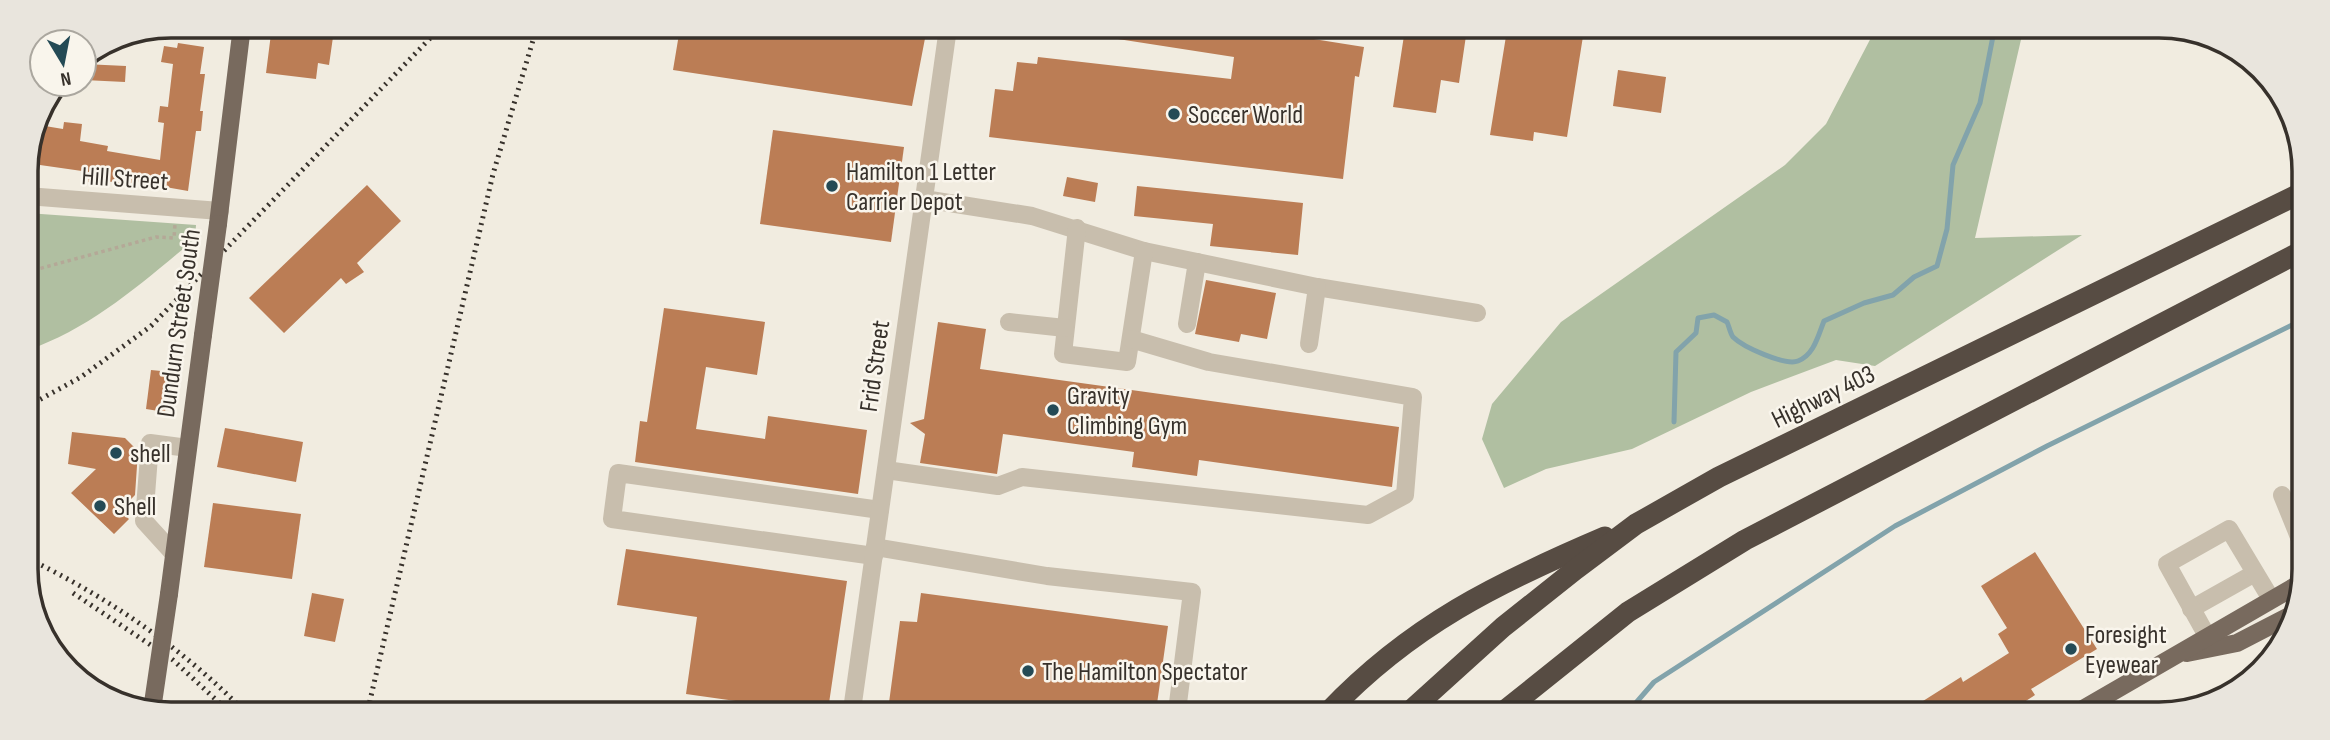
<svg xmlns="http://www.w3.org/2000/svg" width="2330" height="740" font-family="'Sofia Sans Condensed',sans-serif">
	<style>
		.green { fill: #b0bfa1 }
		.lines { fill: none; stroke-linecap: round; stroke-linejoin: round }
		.stream { stroke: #82a3ab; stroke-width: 5 }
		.building { fill: #bb7d55 }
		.path { stroke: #b4a897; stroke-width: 3.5; stroke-dasharray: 3.5 3.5; stroke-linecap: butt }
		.minor { stroke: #c8bead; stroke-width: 18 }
		.major { stroke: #786a5e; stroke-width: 18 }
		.highway { stroke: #574c43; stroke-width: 21 }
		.rail { stroke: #37312b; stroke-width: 5; stroke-dasharray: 2 5; stroke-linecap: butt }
		.major-bridge { stroke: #786a5e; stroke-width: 18 }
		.poi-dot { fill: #244a55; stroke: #f9f5ec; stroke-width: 2.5 }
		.labels { text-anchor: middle; stroke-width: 5; stroke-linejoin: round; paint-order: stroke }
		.poi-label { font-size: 26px; fill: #37312b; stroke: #f9f5ec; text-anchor: start }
		.street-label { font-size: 26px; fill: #37312b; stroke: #f9f5ec }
		.rim { fill: none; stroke: #37312b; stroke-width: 3.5 }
	</style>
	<rect width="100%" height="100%" fill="#f1ece0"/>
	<g class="green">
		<path d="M1875 30 2023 31 1975 238 2082 235 1875 366 1836 360 1751 392 1632 449 1546 469 1504 488 1482 439 1492 404 1561 322 1785 165 1826 124Z"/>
		<path d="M27 213 196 225 195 239C143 282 92 328 28 350Z"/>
	</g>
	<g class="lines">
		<g class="stream">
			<path d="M1674 422 1676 352 1696 333 1698 318 1714 315 1727 322C1729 326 1730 333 1733 337 1743 347 1785 366 1798 361 1814 355 1818 336 1824 321L1864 303 1893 295 1914 277 1937 266 1947 229 1953 165 1980 103 1994 31"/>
			<path d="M1628 712 1654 682 1895 526 2047 446 2300 321"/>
		</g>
	</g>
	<g class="building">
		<path d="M272 26 323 27 334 30 329 65 318 63 316 79 266 73Z"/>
		<path d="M680 28 738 29 927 28 912 106 673 70Z"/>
		<path d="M1105 29H1283L1282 34 1364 47 1359 77 1355 76 1343 179 989 137 995 89 1013 91 1017 62 1037 64 1038 57 1231 79 1234 57 1105 37Z"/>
		<path d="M1405 29H1467L1459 83 1441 80 1436 113 1393 107Z"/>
		<path d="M1507 30H1584L1567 137 1534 132 1533 141 1490 135Z"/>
		<path d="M178 43 204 47 200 74H205L200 111H203L201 131H196L188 191 137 182V186L106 181V185L88 182 89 172 33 164 39 125 63 129 64 122 82 124 80 141 108 146 107 151 160 160 164 123 158 122 160 106 168 107 173 64 161 62 164 46 177 48Z"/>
		<path d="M84 64 126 66 125 82 84 80Z"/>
		<path d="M1618 70 1666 77 1661 113 1613 106Z"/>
		<path d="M773 130 904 147 891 242 760 224Z"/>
		<path d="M1067 177 1098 183 1095 202 1063 196Z"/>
		<path d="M367 185 401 221 357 263 364 272 346 284 341 278 284 333 249 298Z"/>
		<path d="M1137 186 1303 203 1298 255 1210 246 1213 224 1134 216Z"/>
		<path d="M1206 280 1276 293 1267 339 1241 334 1239 342 1195 334Z"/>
		<path d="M664 308 765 322 757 375 706 367 696 429 765 439 768 416 867 430 858 494 635 462 640 421 647 422Z"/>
		<path d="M938 322 986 329 980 369 1399 427 1392 487 1199 460 1197 476 1132 467 1134 452 1003 434 997 474 920 463 925 434 910 423 924 419Z"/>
		<path d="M151 370 171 372 165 412 146 409Z"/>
		<path d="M225 428 303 442 296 482 217 467Z"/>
		<path d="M72 432 125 438 138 451 135 495 120 510 129 519 114 534 71 493 96 469 68 464Z"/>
		<path d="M213 503 301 514 292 579 204 567Z"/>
		<path d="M626 549 847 581 828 710H799L686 694 697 617 617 605Z"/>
		<path d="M2035 552 2097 649 2031 689 2035 695 2007 713H1904L1961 677 1963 682 2009 653 1998 634 2007 628 1981 586Z"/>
		<path d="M312 593 344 599 335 642 304 636Z"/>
		<path d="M921 593 1168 626 1156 711 888 710 900 621 917 622Z"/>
	</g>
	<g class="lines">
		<path class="path" d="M27 272 156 237 174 238 175 224"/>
		<g class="minor">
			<path d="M27 196 220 211"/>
			<path d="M924 199 1032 216 1144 251 1317 287 1477 313"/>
			<path d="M1077 228 1063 354 1127 362 1144 251"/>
			<path d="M1009 322 1065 328"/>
			<path d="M1187 324 1197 262"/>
			<path d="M1309 344 1317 287"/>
			<path d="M886 470 998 486 1022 477 1368 515 1405 495 1413 397 1209 362 1131 339"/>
			<path d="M2282 495 2299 537"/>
			<path d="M875 547 1047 576 1192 592 1177 711"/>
			<path d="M174 554 144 521 150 443 188 448"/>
			<path d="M874 556 612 519 618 473 880 510"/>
			<path d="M2191 609 2255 573"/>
			<path d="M2207 636 2167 564 2229 529 2271 599"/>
			<path d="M852 710 948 28"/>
		</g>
		<g class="major">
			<path d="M218 224 242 26"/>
			<path d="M169 594 203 335"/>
			<path d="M2187 653 2237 643 2295 613"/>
			<path d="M2076 713 2299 584"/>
		</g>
		<g class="highway">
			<path d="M1329 711C1411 625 1497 583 1605 537"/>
			<path d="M1409 712 1503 627 1576 569 1636 524 1719 477 2301 193"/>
			<path d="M1503 712 1628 612 1745 540 2300 252"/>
		</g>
		<g class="rail">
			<path d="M28 406 81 377 151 326 441 27"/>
			<path d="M29 559C107 597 181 647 242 709"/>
			<path d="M73 593 173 660 226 709"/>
			<path d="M368 709 493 174 537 27"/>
		</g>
		<g class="major-bridge">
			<path d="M203 335 218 224"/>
			<path d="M153 703 169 594"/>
		</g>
	</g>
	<g class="poi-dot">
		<circle cx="1174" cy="114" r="7"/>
		<circle cx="832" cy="186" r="7"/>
		<circle cx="1053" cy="410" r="7"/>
		<circle cx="116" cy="453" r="7"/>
		<circle cx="100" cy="506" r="7"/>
		<circle cx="2071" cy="649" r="7"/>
		<circle cx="1028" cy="671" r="7"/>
	</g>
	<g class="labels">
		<g class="poi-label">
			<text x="1188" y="123">Soccer World</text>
			<text x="846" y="180">Hamilton 1 Letter<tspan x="846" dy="30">Carrier Depot</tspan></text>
			<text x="1067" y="404">Gravity<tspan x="1067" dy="30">Climbing Gym</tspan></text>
			<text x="130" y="462">shell</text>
			<text x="114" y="515">Shell</text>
			<text x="2085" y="643">Foresight<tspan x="2085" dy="30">Eyewear</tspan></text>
			<text x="1042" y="680">The Hamilton Spectator</text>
		</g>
		<g class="street-label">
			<text transform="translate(125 178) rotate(4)" y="9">Hill Street</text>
			<text transform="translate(178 323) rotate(-82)" y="9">Dundurn Street South</text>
			<text transform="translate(874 366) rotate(-82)" y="9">Frid Street</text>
			<text transform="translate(1823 396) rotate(-26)" y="9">Highway 403</text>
		</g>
	</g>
	<path d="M0 0H2330V740H0ZM171 38H2159A133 133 0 0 1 2292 171V569A133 133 0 0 1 2159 702H171A133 133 0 0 1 38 569V171A133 133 0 0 1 171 38Z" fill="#e9e5dd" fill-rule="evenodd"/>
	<path class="rim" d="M171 38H2159A133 133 0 0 1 2292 171V569A133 133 0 0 1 2159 702H171A133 133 0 0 1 38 569V171A133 133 0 0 1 171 38Z"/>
	<g transform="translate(63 63) rotate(170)"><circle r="33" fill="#f9f5ec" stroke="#aba79f" stroke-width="2"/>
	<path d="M0-5L12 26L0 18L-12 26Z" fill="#244a55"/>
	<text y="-10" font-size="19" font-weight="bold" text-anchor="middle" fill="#37312b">N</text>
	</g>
</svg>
